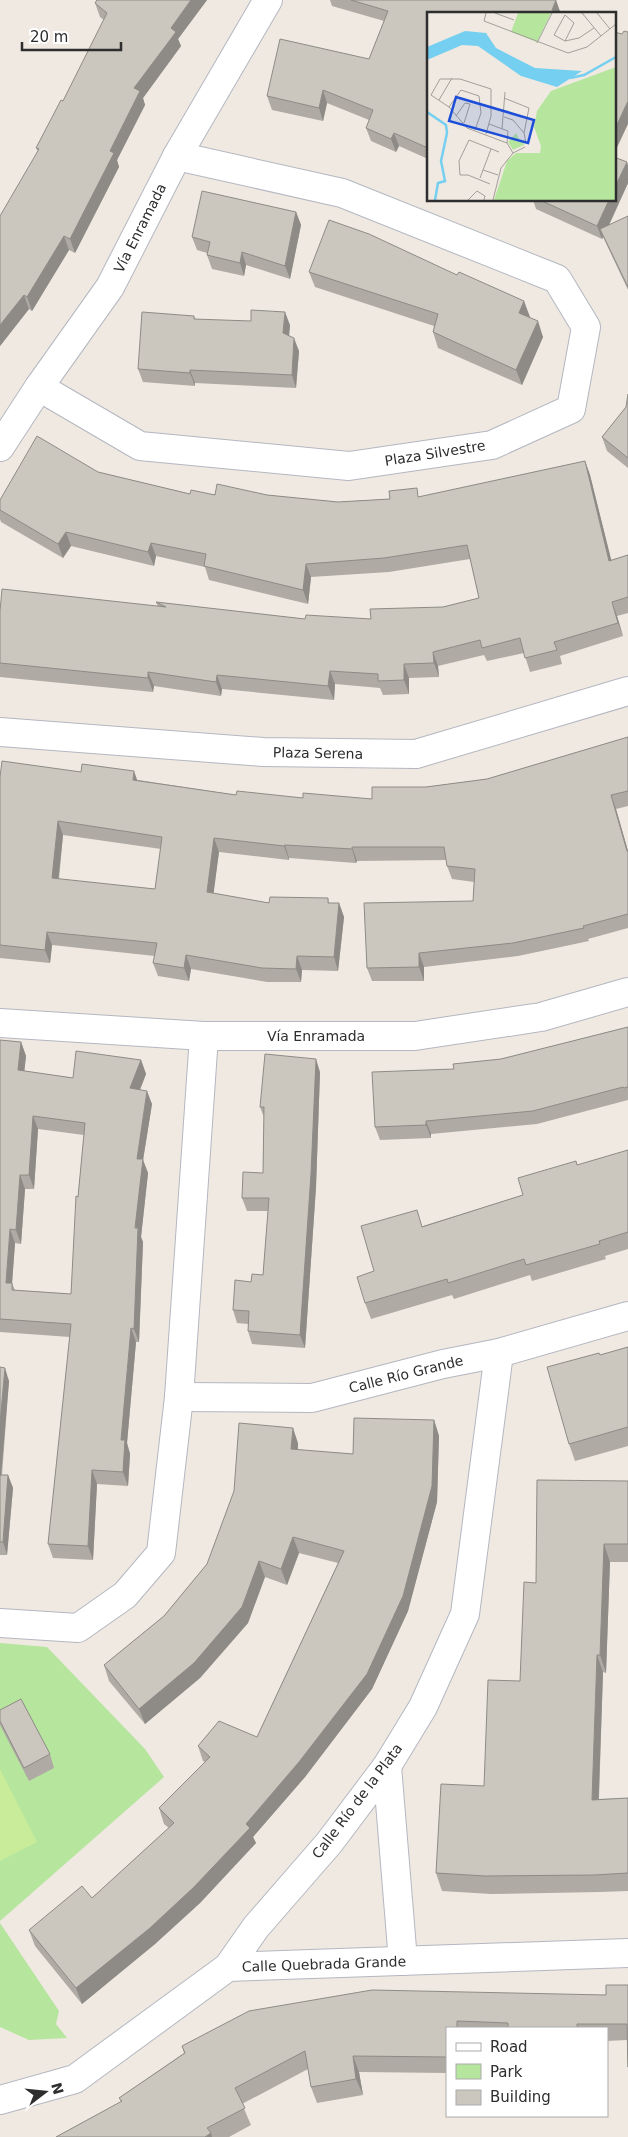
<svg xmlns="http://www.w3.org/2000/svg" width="628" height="2137" font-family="'DejaVu Sans',sans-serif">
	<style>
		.green { fill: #b6e59e }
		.pitch { fill: #c9ec9a }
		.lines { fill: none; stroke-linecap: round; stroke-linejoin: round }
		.minor-casing { stroke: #b4b7c1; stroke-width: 30 }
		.minor { stroke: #fff; stroke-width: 28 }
		.wall { fill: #afaba4; fill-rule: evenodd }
		.shaded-wall { fill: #8e8b86 }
		.building { fill: #cbc7bf; stroke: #8e8b86; fill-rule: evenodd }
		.labels { text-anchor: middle; stroke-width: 5; stroke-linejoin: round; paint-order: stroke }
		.street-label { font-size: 14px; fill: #2e2e2e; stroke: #fff }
		.inset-river { fill: none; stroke: #75cff0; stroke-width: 2.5 }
		.inset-road { fill: none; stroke: #a29e99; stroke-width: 1 }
		.view { fill: #1d4ed8; fill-opacity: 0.15; stroke: #1d4ed8; stroke-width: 2.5 }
		.inset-edge { fill: none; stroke: #2e2e2e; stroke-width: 2.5 }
	</style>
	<rect width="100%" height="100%" fill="#efe9e1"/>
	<g class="green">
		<path d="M0 1643 47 1647 145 1749 164 1777 0 1921Z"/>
		<path d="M0 1923 59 2011 56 2024 67 2038 29 2040 0 2027Z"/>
	</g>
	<path class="pitch" d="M0 1769 37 1842 0 1861Z"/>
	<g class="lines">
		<g class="minor-casing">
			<g id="minor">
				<path d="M39 387 140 446 349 466 492 445 571 409 586 327 557 279 342 193 177 156"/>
				<path d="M0 447 39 387 110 287 177 156 268 0"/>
				<path d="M0 732 263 752 416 754 628 691"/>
				<path d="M0 1023 204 1036H415L541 1017 628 992"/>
				<path d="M179 1397 312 1398 443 1364 499 1353 628 1316"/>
				<path d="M0 1623 78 1628 125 1595 161 1553 179 1397 204 1036"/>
				<path d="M387 1766 403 1961"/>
				<path d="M228 1967 256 1927 329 1843 387 1766 423 1707 465 1614 499 1353"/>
				<path d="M0 2100 75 2079 228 1967 628 1953"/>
			</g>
		</g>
		<use href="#minor" class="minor"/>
	</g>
	<g class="wall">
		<path d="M97 0H207L178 39 181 46 143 98 145 105 117 160 119 167 75 253 69 250 32 311 29 309 0 346 38 151 36 148 63 101 104 20 100 17 95 3Z"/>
		<path d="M330 0H555L428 14V159L399 146 396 152 371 141 366 128 369 120 327 103 323 121 272 110 267 96 369 59 384 21 332 6Z"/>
		<path d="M627 162 628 166V183L609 225 628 216V290L603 237 602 239 536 209 533 200H614Z"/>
		<path d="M296 212 301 225 290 279 246 265 244 276 212 269 207 255V253L197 250 192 237Z"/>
		<path d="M309 272 457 275 524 301 529 318 543 337 522 385 438 348 433 332 434 326 315 287Z"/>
		<path d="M194 316 195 319 290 325 289 335 299 351 296 388 195 383V386L143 382 138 369Z"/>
		<path d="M628 394V468L607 451 602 437 626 407Z"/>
		<path d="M585 461 590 475 611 560 628 555V613L617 616 623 636 560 656 562 664 530 672 524 653 487 661 484 655 438 666 439 677 409 678V694L383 695 380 688 335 684 334 700 222 689 221 696 154 686 153 692 0 677V611L158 607 156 602 305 619H371L443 607 479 598 470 559 389 572 311 577 308 604 209 580 205 567 156 556 154 566 71 546 63 558 1 522 0 519V500L98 472 190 494 267 495 338 502 420 497Z"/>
		<path d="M628 737V806L616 809 628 851V928L588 939 589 941 518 956 424 967V981H372L367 968 473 901 474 882 452 879 447 866 446 860 357 861 356 863 289 858V860L219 852 213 893 269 903 328 898 329 903H339L344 917 338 971 302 970 301 982H267L191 969 189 981 158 976 153 963 155 956 52 945 50 963 0 958V777L138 780 236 795 303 798 372 799 426 787 487 779ZM63 835 161 849 155 889 59 879Z"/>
		<path d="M628 1027V1101V1100L537 1124 431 1134V1138L380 1140 375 1127 454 1069 501 1059Z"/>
		<path d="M0 1040 21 1042 26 1056 24 1071 73 1078 141 1060 146 1074 140 1090 152 1104 143 1160 148 1173 141 1237 143 1242 139 1342H136L127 1443 130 1454 128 1486 97 1484 93 1560 53 1558 48 1544 70 1337 0 1332ZM38 1129 84 1135 78 1197 71 1294 15 1290 12 1283 15 1243 21 1244 25 1189H34Z"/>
		<path d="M320 1072 316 1187 305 1348 252 1344 248 1331V1324L237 1323 233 1310 251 1282 263 1275 268 1211H247L242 1198 263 1173 264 1117 260 1107Z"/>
		<path d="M628 1150V1249L605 1256 606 1259 532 1281 530 1275 454 1299 452 1295 371 1319 365 1303 374 1271 423 1226 523 1195 578 1165Z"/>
		<path d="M628 1347V1446L575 1461 569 1444 600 1355Z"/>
		<path d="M0 1367 9 1381 2 1475H8L13 1488 7 1555H0Z"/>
		<path d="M434 1420 439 1436 437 1502 408 1611 372 1689 305 1777 253 1837 256 1843 200 1903 155 1944 82 2004 35 1946 29 1930 92 1898 169 1828 164 1824 159 1808 205 1762 203 1761 198 1746 257 1737 338 1563 299 1553 287 1585 265 1577 248 1623 200 1678 145 1724 109 1681 104 1665 164 1616 207 1564 298 1443V1450L353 1454Z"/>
		<path d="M628 1481V1562H610L606 1673 603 1672 599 1799 628 1798V1891L600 1892 491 1894 442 1891 436 1873 484 1786 520 1681 536 1583Z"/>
		<path d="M0 1710 50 1754 54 1768 29 1781 0 1725Z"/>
		<path d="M628 1985V2069L627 2040 607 2041V2028H447V2073L359 2072 363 2095 317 2103 311 2087 308 2069 242 2104 251 2125 229 2137H56L121 2102 119 2098 184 2053 182 2046 606 1995Z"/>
	</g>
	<g class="shaded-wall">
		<path d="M191 0H207L178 39 181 46 143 98 145 105 117 160 119 167 75 253 70 239 110 151 134 88 171 28Z"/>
		<path d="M556 0 561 14 552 10Z"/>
		<path d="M323 90 327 103 323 121 319 108Z"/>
		<path d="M628 101V124L614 154V131Z"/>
		<path d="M394 133 399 146 396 152 391 139Z"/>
		<path d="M627 162 628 166V183L604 236 600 229 603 237 602 239 597 226 609 200H614V189Z"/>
		<path d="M296 212 301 225 290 279 285 266Z"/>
		<path d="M64 236 69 250 32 311 27 297Z"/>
		<path d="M242 252 246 265 244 276 240 263Z"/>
		<path d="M24 295 29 309 0 346V325Z"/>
		<path d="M524 301 530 317 524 328 519 313Z"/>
		<path d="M285 312 290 325 288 346 283 333Z"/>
		<path d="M538 321 543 337 522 385 516 370Z"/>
		<path d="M294 338 299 351 296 388 292 375Z"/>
		<path d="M190 370 195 383V386L190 373Z"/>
		<path d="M585 461 590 475 615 575 609 561Z"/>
		<path d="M66 532 71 546 63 558 58 544Z"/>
		<path d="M151 543 156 556 154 566 148 552Z"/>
		<path d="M306 564 311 577 308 604 303 590Z"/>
		<path d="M612 602 617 616 623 636 618 623Z"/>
		<path d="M433 652 438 666 439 677 434 663Z"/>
		<path d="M404 664 409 678V694L404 680Z"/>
		<path d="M330 671 335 684 334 700 328 686Z"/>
		<path d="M148 672 154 686 153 692 148 678Z"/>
		<path d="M217 675 222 689 221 696 216 682Z"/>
		<path d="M134 771 139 785 133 780Z"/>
		<path d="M611 795 616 809 628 851V854Z"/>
		<path d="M58 821 63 835 57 892 52 878Z"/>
		<path d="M214 838 219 852 212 906 207 892Z"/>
		<path d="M285 845 289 858V860L284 846Z"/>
		<path d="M352 847 357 861 356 863 352 849Z"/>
		<path d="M339 903 344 917 338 971 334 957Z"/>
		<path d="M47 932 52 945 50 963 45 950Z"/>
		<path d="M419 953 424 967V981L419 967Z"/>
		<path d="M186 955 191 969 189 981 184 968Z"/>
		<path d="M297 956 302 970 301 982 296 969Z"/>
		<path d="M21 1042 26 1056 23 1084 18 1070Z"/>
		<path d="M316 1059 320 1072 316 1187 305 1348 300 1335Z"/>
		<path d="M141 1060 146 1074 135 1102 130 1088Z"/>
		<path d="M147 1091 152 1104 143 1160 148 1173 141 1237 143 1242 139 1342 134 1329 137 1159Z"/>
		<path d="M33 1116 38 1129 34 1189 29 1175Z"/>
		<path d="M426 1121 431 1134V1138L426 1125Z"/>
		<path d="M20 1175 25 1189 21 1244 16 1230Z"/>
		<path d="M10 1229 15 1243 11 1297 6 1283Z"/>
		<path d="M131 1328 136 1342 127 1443 130 1454 128 1486 123 1472 121 1440Z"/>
		<path d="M5 1368 9 1381 0 1488V1423Z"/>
		<path d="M434 1420 439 1436 437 1502 408 1611 372 1689 305 1777 253 1837 256 1843 200 1903 155 1944 82 2004 76 1988 246 1824Z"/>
		<path d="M293 1428 298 1443 297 1465 291 1449Z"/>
		<path d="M92 1470 97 1484 93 1560 88 1546Z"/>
		<path d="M8 1475 13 1488 7 1555 3 1542Z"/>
		<path d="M293 1537 299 1553 287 1585 281 1569Z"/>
		<path d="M604 1544 610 1562 606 1673 600 1655Z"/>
		<path d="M259 1561 265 1577 248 1623 200 1678 145 1724 139 1709Z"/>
		<path d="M597 1655 603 1672 598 1817 592 1800Z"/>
		<path d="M353 2056 359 2072 363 2095 356 2079Z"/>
		<path d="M211 2133 212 2137H205Z"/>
	</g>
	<g class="building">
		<path d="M97 0H191L171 28 176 32 134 88 140 91 110 151 114 153 70 239 64 236 27 297 24 295 0 325V216L39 149 36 148 61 100 63 101 107 13 95 3Z"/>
		<path d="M351 0H556L552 10 562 14H428V148L394 133 391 139 366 128 373 110 323 90 319 108 267 96 280 39 369 59 388 11Z"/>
		<path d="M624 31 628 32V101L614 131V32L622 34Z"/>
		<path d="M614 157 627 162 614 189Z"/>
		<path d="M202 191 296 212 285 266 242 252 240 263 207 255 210 242 192 237Z"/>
		<path d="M540 200H609L597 226Z"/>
		<path d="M628 216V287L600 229Z"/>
		<path d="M329 220 369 234 457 275 459 272 524 301 519 313 538 321 516 370 433 332 438 314 309 272Z"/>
		<path d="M251 310 285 312 283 333 294 338 292 375 190 370V373L138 369 142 312 194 316V319L251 321Z"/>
		<path d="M628 394V458L602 437 626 407Z"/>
		<path d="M37 436 98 472 190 494 191 490 215 495 217 484 267 495 338 502 390 499 389 491 417 488 418 497 585 461 609 561 628 555V597L612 602 618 623 554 642 557 650 525 658 520 638 482 648 480 640 433 652 434 663 404 664V680L378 681V674L330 671 328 686 217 675 216 682 148 672V678L0 663V611L2 589 166 607 156 602 305 619 306 615 371 619 370 609 443 607 479 598 467 545 384 558 306 564 303 590 204 566 206 554 151 543 148 552 66 532 58 544 0 510V500Z"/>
		<path d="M628 737V791L611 795 627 851H628V914L583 926 584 928 513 943 419 953V967L367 968 364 903 473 901 475 869 447 866 444 847H352V849L285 845 284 846 214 838 207 892 269 903 270 897 328 898V903H339L334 957 297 956 296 969 262 968 186 955 184 968 153 963 157 943 47 932 45 950 0 945V777L2 761 81 772 82 764 134 771 133 780 236 795 237 791 303 798V793L372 799V787H426L487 779ZM58 821 162 837 155 889 52 878Z"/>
		<path d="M628 1027V1087L624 1088 623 1087 533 1111 426 1121V1125L375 1127 372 1072 454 1069 453 1064 501 1059Z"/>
		<path d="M0 1040 21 1042 18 1070 73 1078 76 1051 141 1060 130 1088 147 1091 137 1159H143L135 1228H138L134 1329 131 1328 121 1440H125L123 1472 92 1470 88 1546 48 1544 71 1324 0 1319ZM33 1116 85 1123 78 1197 76 1196 71 1294 12 1290V1283H6L10 1229 16 1230 20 1175H29Z"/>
		<path d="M265 1054 316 1059 311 1174 300 1335 248 1331 249 1311 233 1310 235 1280 251 1282 252 1274 263 1275 269 1198H242L243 1172 263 1173 264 1107H260Z"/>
		<path d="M628 1150V1232L599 1241 600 1244 526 1265 524 1259 448 1283 447 1279 365 1303 357 1277 374 1271 361 1226 417 1210 422 1227 523 1195 518 1178 576 1161 577 1165Z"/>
		<path d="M628 1347V1427L569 1444 547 1367 599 1353 600 1355Z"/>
		<path d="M0 1367 5 1368 0 1423Z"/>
		<path d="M354 1418 434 1420 432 1486 403 1596 367 1674 299 1762 246 1824 250 1828 194 1887 150 1928 76 1988 29 1930 82 1886 92 1898 174 1823 159 1808 210 1757 198 1746 219 1721 257 1737 344 1551 293 1537 281 1569 259 1561 242 1607 194 1663 139 1709 104 1665 164 1616 207 1564 234 1491 239 1423 293 1428 291 1449 353 1454Z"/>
		<path d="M0 1475H8L3 1542H0Z"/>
		<path d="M537 1480 628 1481V1544H604L600 1655H597L592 1800 628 1798V1873L594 1875 485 1876 436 1873 441 1784 484 1786 488 1680 520 1681 524 1582 536 1583Z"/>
		<path d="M21 1699 50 1754 24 1768 0 1721V1710Z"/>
		<path d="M606 1985H628V2067L627 2024H577V2028H508V2023L457 2021V2028H447V2057L353 2056 356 2079 311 2087 305 2051 235 2088 245 2108 207 2128 211 2133 205 2137H56L122 2101 119 2098 185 2053 182 2046 249 2011 372 1990 606 1995Z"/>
	</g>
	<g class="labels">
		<g class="street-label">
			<text transform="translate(140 228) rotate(-63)" y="5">Vía Enramada</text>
			<text transform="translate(435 453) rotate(-9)" y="5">Plaza Silvestre</text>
			<text transform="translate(318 753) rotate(1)" y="5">Plaza Serena</text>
			<text x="316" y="1041">Vía Enramada</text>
			<text transform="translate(406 1374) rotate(-14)" y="5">Calle Río Grande</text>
			<text transform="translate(357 1801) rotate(-53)" y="5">Calle Río de la Plata</text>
			<text transform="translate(324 1964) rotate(-2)" y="5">Calle Quebrada Grande</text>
		</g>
	</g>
	<g transform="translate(427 12)">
		<rect width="189" height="189" fill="#efe9e1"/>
		<path d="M91 1H124L110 30 84 20ZM189 55V188H67L80 149 89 141H113L114 134 107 115 110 99 124 79ZM89 121 93 129 98 128 97 133 86 138 81 130Z" fill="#b6e59e"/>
		<path d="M38 19 59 21 69 36 108 56 155 59 130 75 94 64 51 34 35 33 0 48V35Z" fill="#75cff0"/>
		<path class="inset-river" d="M143 66 157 63 189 45M0 100 19 113 20 121 14 149 18 169 11 171 8 188"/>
		<path class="inset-road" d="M59 1 57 9 141 41 160 35 189 12M68 1 87 8M155 1 174 24M170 1 183 17M138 3 147 11 138 29 127 23ZM138 29 152 26 167 16M110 31 125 1M77 86 102 96 97 121 99 131M12 88 25 66M22 95 34 78 52 84 54 101 48 118M29 104 38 91 43 92 37 111M77 105 86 108 97 121M62 112 81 119 80 131M75 117 78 80M59 122 64 104V77L33 67H13L4 83 22 95 40 116 80 131 86 141M56 158 71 163M53 166 64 137M63 172 41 163H33L32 149 42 128 72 140M41 188 50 179 58 184 57 188M66 188 74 156 86 141 98 135"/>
		<path class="view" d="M29 85 107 108 101 131 22 109Z"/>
		<rect width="189" height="189" class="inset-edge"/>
	</g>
	<rect x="446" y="2027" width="162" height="90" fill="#ffffff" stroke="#ababab"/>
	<rect x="456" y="2043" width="25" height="8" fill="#ffffff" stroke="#ababab"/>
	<text x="490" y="2052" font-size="15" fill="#2e2e2e">Road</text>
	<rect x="456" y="2064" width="25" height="15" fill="#b6e59e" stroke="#ababab"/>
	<text x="490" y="2077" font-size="15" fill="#2e2e2e">Park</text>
	<rect x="456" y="2090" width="25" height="15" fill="#cbc7bf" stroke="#ababab"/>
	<text x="490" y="2102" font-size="15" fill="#2e2e2e">Building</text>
	<g transform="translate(45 2092) rotate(74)" stroke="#ffffff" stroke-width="4" paint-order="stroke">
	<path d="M0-4L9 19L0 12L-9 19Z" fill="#2e2e2e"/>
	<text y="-8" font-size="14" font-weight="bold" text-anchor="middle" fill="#2e2e2e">N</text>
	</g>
	<path d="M22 42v8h99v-8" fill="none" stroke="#2e2e2e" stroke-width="2.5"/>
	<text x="30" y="42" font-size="15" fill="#2e2e2e" stroke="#ffffff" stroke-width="4" paint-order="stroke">20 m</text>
</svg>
